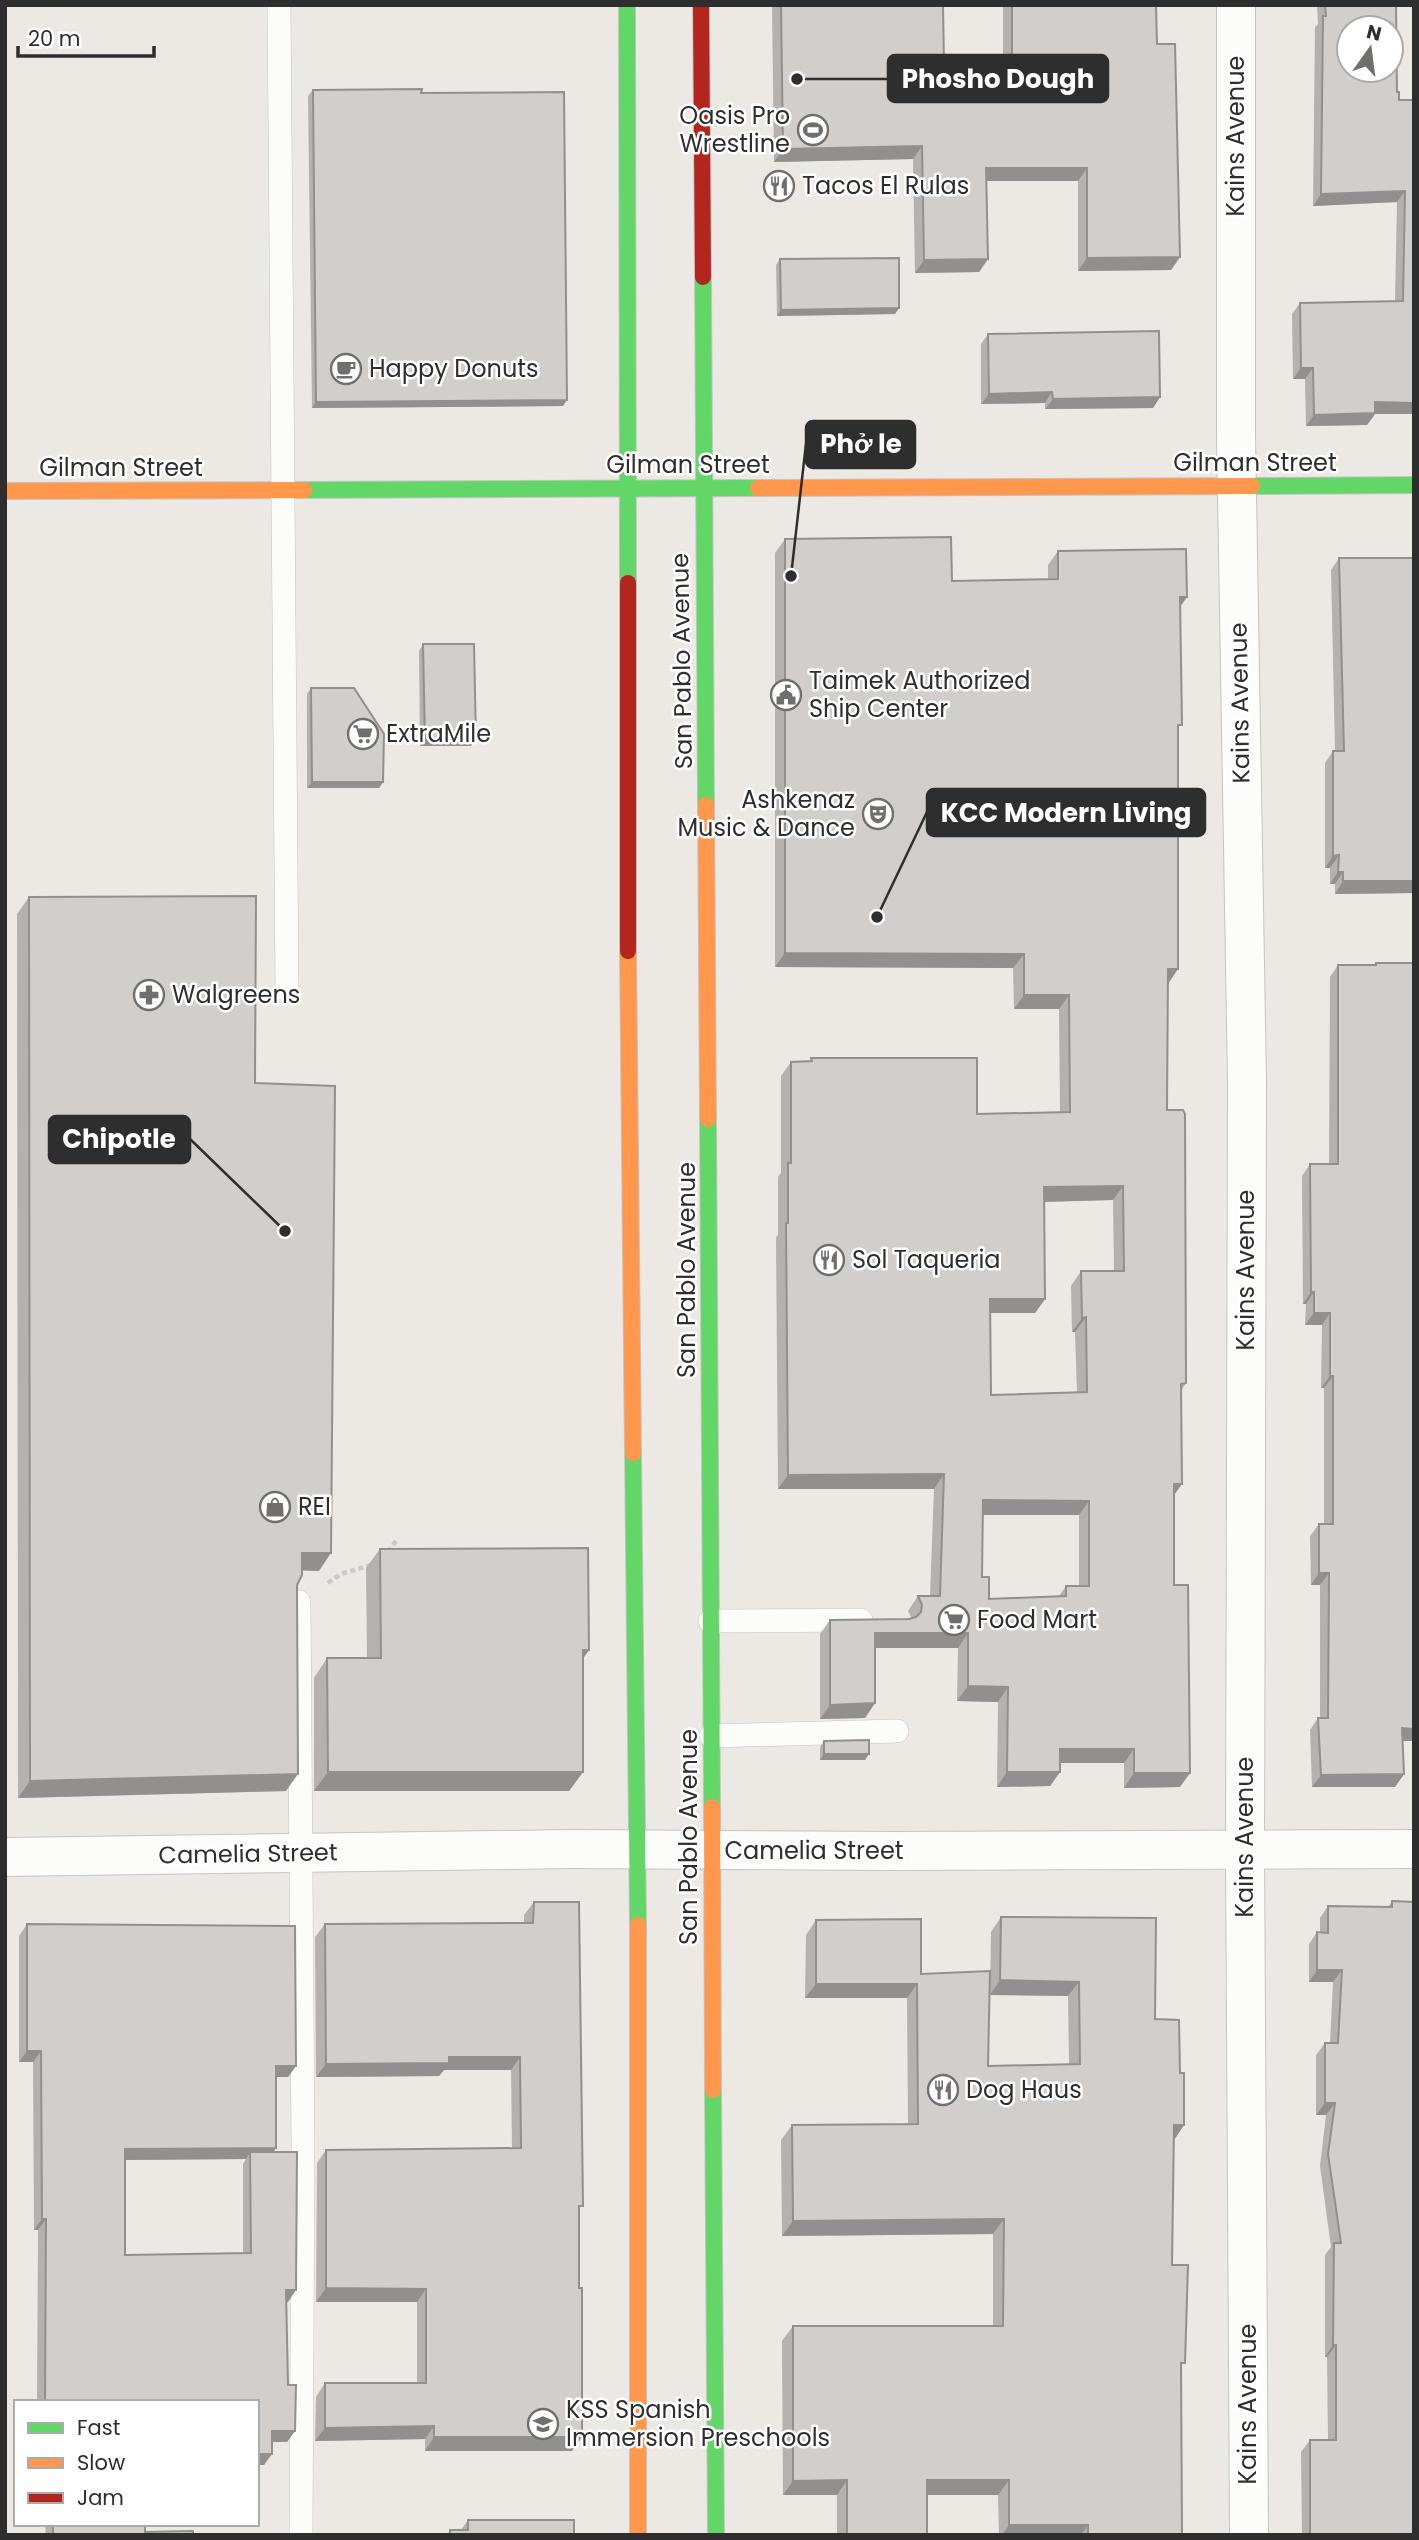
<svg xmlns="http://www.w3.org/2000/svg" width="1419" height="2540" font-family="Poppins,sans-serif">
	<style>
		.lines { fill: none; stroke-linecap: round; stroke-linejoin: round }
		.lane-casing { stroke: #c5c4c5; stroke-width: 24 }
		.street-casing { stroke: #c5c4c5; stroke-width: 40 }
		.fast-casing { stroke: #c5c4c5; stroke-width: 18 }
		.slow-casing { stroke: #c5c4c5; stroke-width: 18 }
		.jam-casing { stroke: #c5c4c5; stroke-width: 18 }
		.path { stroke: #c9c9c8; stroke-width: 4.5; stroke-dasharray: 5 3.5; stroke-linecap: butt }
		.lane { stroke: #fcfcfb; stroke-width: 23 }
		.street { stroke: #fcfcfb; stroke-width: 38 }
		.fast { stroke: #63d668; stroke-width: 16 }
		.slow { stroke: #ff974d; stroke-width: 16 }
		.jam { stroke: #b3261e; stroke-width: 16 }
		.wall { fill: #b4b1af; fill-rule: evenodd }
		.shaded-wall { fill: #92908e }
		.building { fill: #d1cecb; stroke: #92908e; stroke-width: 2; fill-rule: evenodd }
		.labels { text-anchor: middle; stroke-width: 5; stroke-linejoin: round; paint-order: stroke }
		.poi-label { font-size: 24px; fill: #2e2e2e; stroke: #fff; text-anchor: start }
		.street-label { font-size: 24px; fill: #2e2e2e; stroke: #fff }
		.leader { fill: none; stroke: #2e2e2e; stroke-width: 2.5 }
		.callout-dot { fill: #2e2e2e; stroke: #fff; stroke-width: 2.5 }
		.callout { fill: #2e2e2e; stroke: #2e2e2e; stroke-width: 2.5 }
		.callout-label { font-size: 26px; text-anchor: middle; font-weight: bold; fill: #fff }
	</style>
	<rect width="100%" height="100%" fill="#ece8e4"/>
	<g class="lines">
		<g class="lane-casing">
			<g id="lane">
				<path d="M279 5 287 990"/>
				<path d="M299 1602 303 2148 301 2535"/>
				<path d="M710 1621 861 1620"/>
				<path d="M711 1736 897 1731"/>
			</g>
		</g>
		<g class="street-casing">
			<g id="street">
				<path d="M1236 5V436L1247 1081 1245 1851 1249 2535"/>
				<path d="M5 1857 572 1849 893 1851 1414 1849"/>
			</g>
		</g>
		<g class="fast-casing">
			<g id="fast">
				<path d="M627 5 628 583"/>
				<path d="M703 277 706 805"/>
				<path d="M1252 486 1414 485"/>
				<path d="M304 490 758 488"/>
				<path d="M708 1119 712 1807"/>
				<path d="M633 1453 638 1925"/>
				<path d="M713 2090 716 2535"/>
			</g>
		</g>
		<g class="slow-casing">
			<g id="slow">
				<path d="M758 488 1252 486"/>
				<path d="M5 491 304 490"/>
				<path d="M706 805 708 1119"/>
				<path d="M628 951 633 1453"/>
				<path d="M712 1807 713 2090"/>
				<path d="M638 1925V2535"/>
			</g>
		</g>
		<g class="jam-casing">
			<g id="jam">
				<path d="M701 5 703 277"/>
				<path d="M628 583V951"/>
			</g>
		</g>
		<g class="path">
			<path d="M388 1552 396 1541"/>
			<path d="M328 1583 341 1574 371 1565"/>
		</g>
		<use href="#lane" class="lane"/>
		<use href="#street" class="street"/>
		<use href="#fast" class="fast"/>
		<use href="#slow" class="slow"/>
		<use href="#jam" class="jam"/>
	</g>
	<g class="wall">
		<path d="M772 5H943L944 64 1003 62V5H1156L1157 44 1180 257 1171 270 1078 271V181H987L988 259 979 272 915 273 913 159 774 162Z"/>
		<path d="M1317 5H1396L1397 92 1399 100H1414V414H1375L1367 425 1306 426 1305 379H1293L1292 314 1300 303 1395 301 1397 202 1313 206 1315 27 1318 24Z"/>
		<path d="M313 90 421 93 563 406 312 408 308 96Z"/>
		<path d="M780 259 899 308 895 314 777 316 776 265Z"/>
		<path d="M988 334 1160 397 1153 408 1045 409V403L981 404V344Z"/>
		<path d="M785 539 952 581 1048 580V565L1058 551 1187 597 1180 607 1178 731 1167 984V1110L1186 1383 1181 1391 1174 1495V1585L1180 1787 1124 1788V1763H1060V1772L1050 1786 997 1787 998 1702 957 1701 958 1648H875V1703L865 1718 820 1719V1634L830 1620 909 1619H912L908 1611 918 1596H930L934 1489H778L776 1237 778 1235V1177L781 1173V1076L791 1062H809L811 1058 977 1114 1060 1113 1059 1009H1014L1013 968 775 967V553ZM1113 1200 1114 1271H1081L1071 1286 1072 1332H1075L1077 1393 991 1395 990 1313H1035L1045 1299V1202ZM983 1515H1079V1586H1066L1059 1596 989 1599 982 1577Z"/>
		<path d="M1339 558H1414V893L1335 894V884H1330V868H1325V763L1333 751H1335L1331 570Z"/>
		<path d="M423 644 476 739 471 746H420L419 651Z"/>
		<path d="M311 688 383 782 379 788H307V694Z"/>
		<path d="M29 897 255 1083 319 1571 302 1570 297 1585 286 1791 18 1798 17 914Z"/>
		<path d="M1376 963 1413 1533 1414 1741H1403L1404 1774 1395 1787H1312L1310 1730 1318 1718H1320V1585H1311L1310 1536 1319 1524H1324V1388H1321L1322 1325H1305L1306 1304H1303L1302 1176 1310 1164H1329L1330 977 1338 965H1374Z"/>
		<path d="M380 1549 589 1650 583 1658V1772L569 1791H314V1678L327 1658H367L366 1568Z"/>
		<path d="M824 1741 865 1760H820V1747Z"/>
		<path d="M1392 1901 1414 2535H1302L1301 2452 1310 2440H1328L1327 2357H1325V2255L1331 2247 1320 2166 1326 2115H1316V2055L1325 2043H1330L1333 1982H1309V1944L1317 1932 1320 1933V1918L1328 1906 1388 1907Z"/>
		<path d="M534 1902 579 2212V2288L582 2437 572 2451H425V2439L315 2441 316 2397 325 2383H417V2302H316L317 2163 326 2150 512 2148 511 2070H444L439 2076 316 2077 315 1937 325 1924 524 1923V1915Z"/>
		<path d="M1001 1917 1155 2019 1180 2073 1184 2125 1174 2140 1172 2265 1181 2370 1182 2535H999L998 2495H927V2535H837V2495H783L782 2341 793 2326H993V2234L782 2236 781 2140 792 2125 908 2124 907 1998H805L806 1935 816 1920 921 1974 988 2066 1069 2064 1068 1996 990 1995 991 1932Z"/>
		<path d="M27 1924 296 2066 288 2077H276V2148L273 2152 288 2302H286L288 2385 295 2431 287 2442H272L264 2465 257 2402H37L38 2230H34L33 2062H19V1936ZM246 2159 243 2164V2254L125 2255V2160Z"/>
		<path d="M468 2520 574 2535H447L450 2530H461Z"/>
		<path d="M46 2524H145V2532L193 2535H45Z"/>
	</g>
	<g class="shaded-wall">
		<path d="M922 146 913 159 774 162 783 149Z"/>
		<path d="M986 168H1087L1078 181H977Z"/>
		<path d="M1405 191 1397 202 1313 206 1321 194Z"/>
		<path d="M1180 257 1171 270 1078 271 1087 258Z"/>
		<path d="M988 259 979 272 915 273 924 260Z"/>
		<path d="M899 308 895 314 777 316 781 310Z"/>
		<path d="M1301 368H1313L1305 379H1293Z"/>
		<path d="M1052 392 1045 403 981 404 989 394Z"/>
		<path d="M1160 397 1153 408 1045 409 1053 399Z"/>
		<path d="M567 400 563 406 312 408 316 402Z"/>
		<path d="M1375 402 1414 403V414H1375L1367 425 1306 426 1314 415Z"/>
		<path d="M1180 597H1187L1176 612Z"/>
		<path d="M476 739 471 746H420L425 740Z"/>
		<path d="M312 782H383L379 788H307Z"/>
		<path d="M1339 855 1330 868H1325L1333 856Z"/>
		<path d="M1338 872H1343L1335 884H1330Z"/>
		<path d="M1343 881H1414V893L1335 894Z"/>
		<path d="M785 953 1024 954 1013 968 775 967Z"/>
		<path d="M1168 969H1178L1168 984Z"/>
		<path d="M1024 995H1069L1059 1009H1014Z"/>
		<path d="M1123 1186 1113 1200 1034 1202 1044 1187Z"/>
		<path d="M1311 1292H1314L1306 1304H1303Z"/>
		<path d="M990 1299H1045L1035 1313H980Z"/>
		<path d="M1314 1313H1330L1322 1325H1305Z"/>
		<path d="M1086 1317 1075 1332H1072L1082 1318Z"/>
		<path d="M1330 1376H1333L1324 1388H1321Z"/>
		<path d="M944 1474 934 1489H778L788 1475Z"/>
		<path d="M1174 1484H1182L1172 1498Z"/>
		<path d="M983 1500 1089 1501 1079 1515H973Z"/>
		<path d="M302 1553H331L319 1571 290 1570Z"/>
		<path d="M1319 1573H1329L1320 1585H1311Z"/>
		<path d="M875 1633H968L958 1648H865Z"/>
		<path d="M583 1650H589L575 1670Z"/>
		<path d="M968 1686 1008 1687 998 1702 957 1701Z"/>
		<path d="M875 1703 865 1718 820 1719 830 1705Z"/>
		<path d="M1402 1728 1414 1729V1741H1394Z"/>
		<path d="M1060 1749H1134L1124 1763H1050Z"/>
		<path d="M824 1754H869L865 1760H820Z"/>
		<path d="M328 1772H583L569 1791H314Z"/>
		<path d="M1007 1772H1060L1050 1786 997 1787Z"/>
		<path d="M1134 1773H1190L1180 1787 1124 1788Z"/>
		<path d="M298 1774 286 1791 18 1798 30 1781Z"/>
		<path d="M1404 1774 1395 1787H1312L1321 1775Z"/>
		<path d="M1317 1970H1342L1333 1982H1309Z"/>
		<path d="M1000 1980 1079 1982 1068 1996 990 1995Z"/>
		<path d="M816 1984H917L907 1998H805Z"/>
		<path d="M27 2051H41L33 2062H19Z"/>
		<path d="M449 2057H520L511 2070H444L439 2076 316 2077 326 2064Z"/>
		<path d="M276 2066H296L288 2077H268Z"/>
		<path d="M1325 2103H1335L1326 2115H1316Z"/>
		<path d="M1174 2125H1184L1174 2140Z"/>
		<path d="M276 2148 268 2159 250 2152 246 2159 117 2160 125 2149Z"/>
		<path d="M42 2219H46L38 2230H34Z"/>
		<path d="M1004 2219 993 2234 782 2236 793 2221Z"/>
		<path d="M326 2288 426 2289 417 2302H316Z"/>
		<path d="M286 2290H296L288 2302H278Z"/>
		<path d="M1333 2345H1336L1327 2357H1325Z"/>
		<path d="M434 2426 425 2439 315 2441 325 2428Z"/>
		<path d="M272 2431H295L287 2442H264Z"/>
		<path d="M434 2437H582L572 2451H425Z"/>
		<path d="M257 2454H272L264 2465H257Z"/>
		<path d="M847 2480 837 2495H783L793 2481Z"/>
		<path d="M927 2480H1009L998 2495H916Z"/>
		<path d="M1009 2525H1088L1081 2535H1002Z"/>
	</g>
	<g class="building">
		<path d="M781 5H943L944 64 1012 62V5H1156L1157 44H1175L1180 257 1087 258V168H986L988 259 924 260 922 146 783 149Z"/>
		<path d="M1325 5H1396L1397 92H1399V100H1414V403L1375 402V413L1314 415 1313 368H1301L1300 303 1403 301 1405 191 1321 194 1323 16H1326ZM1349 28H1391V70H1349Z"/>
		<path d="M422 89 421 93 564 92 567 400 316 402 313 90Z"/>
		<path d="M899 258V308L781 310 780 259Z"/>
		<path d="M1159 331 1160 397 1053 399 1052 392 989 394 988 334Z"/>
		<path d="M951 537 952 581 1058 579V551L1186 549 1187 597H1180L1182 725H1178V969H1168L1167 1110H1183L1185 1114 1186 1383 1181 1384 1182 1484H1174V1585H1188L1190 1773H1134V1749H1060V1772H1007L1008 1687 968 1686V1633H875V1703L830 1705V1620L909 1619 916 1617 921 1612 922 1605 918 1596H940L944 1474 788 1475 786 1223H788V1163H791V1062L812 1061 811 1058H977V1114L1070 1112 1069 995H1024V954L785 953V539ZM1123 1186 1124 1271H1081L1082 1318 1086 1317 1087 1392 991 1395 990 1299H1045L1044 1187ZM983 1500 1089 1501V1586H1066V1596L989 1599V1577H982Z"/>
		<path d="M1339 558H1414V881H1343V872H1338L1339 855 1333 856V751H1344Z"/>
		<path d="M423 644H474L476 739 425 740Z"/>
		<path d="M311 688H354L384 734 383 782H312Z"/>
		<path d="M256 896 255 1083 335 1086 331 1553H302V1575L297 1585 298 1774 30 1781 29 897Z"/>
		<path d="M1376 963H1414L1413 1601H1414V1729L1402 1728 1404 1774 1321 1775 1318 1718H1328L1329 1573H1319V1524H1333V1376H1330V1313H1314V1292H1311L1310 1164H1338V965H1376Z"/>
		<path d="M588 1548 589 1650H583V1772H328L327 1658H381L380 1549Z"/>
		<path d="M869 1740V1754H824V1741Z"/>
		<path d="M1392 1901 1414 1902V2535H1310V2440H1336V2345H1333L1334 2243H1341L1328 2154 1335 2103H1325V2043H1338L1342 1970H1317V1932L1328 1933V1906L1392 1907Z"/>
		<path d="M534 1902H579L583 2206H579V2288H582V2437H434V2426L325 2428V2383H426V2289L326 2288V2150L521 2148 520 2057H449V2063L326 2064 325 1924 533 1923Z"/>
		<path d="M1001 1917 1156 1918 1155 2019 1179 2020 1180 2073H1184V2125H1174L1172 2265H1188L1185 2363H1181L1182 2535H1088V2525H1009V2480H927V2535H847V2480L793 2481V2326H1003L1004 2219 793 2221 792 2125 918 2124 917 1984H816V1920L921 1919V1974L990 1971 988 2066 1080 2064 1079 1982 1000 1980Z"/>
		<path d="M27 1924 295 1926 296 2066H276V2148L125 2149V2255L251 2253 250 2152H297L296 2290H286L288 2385H296L295 2431H272V2454H257V2402H45L46 2219H42L41 2051H27Z"/>
		<path d="M468 2520H574V2535H450V2530H468Z"/>
		<path d="M53 2524H145V2532L193 2531V2535H53Z"/>
	</g>
	<defs>
		<g id="stadium-ring" transform="scale(1.575)"><circle r="9.5" fill="#fff" stroke="#706f6e" stroke-width="1.5"/><path d="M0-5a6.5 5 0 1 0 0 10a6.5 5 0 1 0 0-10ZM-3.5-1.8h7v3.6h-7Z" fill="#706f6e"/></g>
		<g id="restaurant-ring" transform="scale(1.575)"><circle r="9.5" fill="#fff" stroke="#706f6e" stroke-width="1.5"/><path d="M-5-6h1v4h1v-4h1v4h1v-4h1v5L-1.5 .5V6h-2V.5L-5-1ZM5-6V6H3V1.5H1.5Q1.5-4 5-6Z" fill="#706f6e"/></g>
		<g id="cafe-ring" transform="scale(1.575)"><circle r="9.5" fill="#fff" stroke="#706f6e" stroke-width="1.5"/><path d="M-5.5-4.5H6V0H3Q3 3.5 0 3.5H-2.5Q-5.5 3.5-5.5 0ZM3-3.2v2h1.7v-2ZM-6 4.5H4V6H-6Z" fill="#706f6e"/></g>
		<g id="civic-ring" transform="scale(1.575)"><circle r="9.5" fill="#fff" stroke="#706f6e" stroke-width="1.5"/><path d="M-.6-6.5H3V-4.5H.6V-3L4-1V1h2V6H-6V1h2V-1L-.6-3ZM-1.2 2.5V6h2.4V2.5Z" fill="#706f6e"/></g>
		<g id="supermarket-ring" transform="scale(1.575)"><circle r="9.5" fill="#fff" stroke="#706f6e" stroke-width="1.5"/><path d="M-6-5.5h2.5l.6 2H6L4.5 2H-2.5L-4.4-4H-6ZM-1.5 3.2a1.3 1.3 0 1 0 .1 0ZM3 3.2a1.3 1.3 0 1 0 .1 0Z" fill="#706f6e"/></g>
		<g id="theatre-ring" transform="scale(1.575)"><circle r="9.5" fill="#fff" stroke="#706f6e" stroke-width="1.5"/><path d="M-5-5.5Q0-4 5-5.5V0Q5 5 0 6Q-5 5-5 0ZM-3.3-2.5H-1v1.5H-3.3ZM1-2.5H3.3v1.5H1ZM-2.8 1Q0 5.5 2.8 1Z" fill="#706f6e"/></g>
		<g id="pharmacy-ring" transform="scale(1.575)"><circle r="9.5" fill="#fff" stroke="#706f6e" stroke-width="1.5"/><path d="M-2-6h4v4h4v4h-4v4h-4v-4h-4v-4h4Z" fill="#706f6e"/></g>
		<g id="shop-ring" transform="scale(1.575)"><circle r="9.5" fill="#fff" stroke="#706f6e" stroke-width="1.5"/><path d="M-5-2.5h2.3a2.7 3.5 0 0 1 5.4 0H5L5.5 6h-11ZM-1.5-2.5h3a1.5 2.3 0 0 0-3 0Z" fill="#706f6e"/></g>
		<g id="school-ring" transform="scale(1.575)"><circle r="9.5" fill="#fff" stroke="#706f6e" stroke-width="1.5"/><path d="M0-5L7-2L0 1L-7-2ZM-4 1L0 2.5L4 1V4Q0 6-4 4Z" fill="#706f6e"/></g>
	</defs>
	<g fill-rule="evenodd">
		<use href="#stadium-ring" x="813" y="130"/>
		<use href="#restaurant-ring" x="779" y="186"/>
		<use href="#cafe-ring" x="346" y="369"/>
		<use href="#civic-ring" x="786" y="695"/>
		<use href="#supermarket-ring" x="363" y="734"/>
		<use href="#theatre-ring" x="878" y="814"/>
		<use href="#pharmacy-ring" x="149" y="995"/>
		<use href="#restaurant-ring" x="829" y="1260"/>
		<use href="#shop-ring" x="275" y="1507"/>
		<use href="#supermarket-ring" x="954" y="1620"/>
		<use href="#restaurant-ring" x="943" y="2090"/>
		<use href="#school-ring" x="543" y="2424"/>
	</g>
	<g class="labels">
		<g class="poi-label">
			<text x="790" y="124" text-anchor="end">Oasis Pro<tspan x="790" dy="28">Wrestline</tspan></text>
			<text x="802" y="194">Tacos El Rulas</text>
			<text x="369" y="377">Happy Donuts</text>
			<text x="809" y="689">Taimek Authorized<tspan x="809" dy="28">Ship Center</tspan></text>
			<text x="386" y="742">ExtraMile</text>
			<text x="855" y="808" text-anchor="end">Ashkenaz<tspan x="855" dy="28">Music &amp; Dance</tspan></text>
			<text x="172" y="1003">Walgreens</text>
			<text x="852" y="1268">Sol Taqueria</text>
			<text x="298" y="1515">REI</text>
			<text x="977" y="1628">Food Mart</text>
			<text x="966" y="2098">Dog Haus</text>
			<text x="566" y="2418">KSS Spanish<tspan x="566" dy="28">Immersion Preschools</tspan></text>
		</g>
		<g class="street-label">
			<text transform="translate(1236 136) rotate(-90)" y="8">Kains Avenue</text>
			<text x="1255" y="471">Gilman Street</text>
			<text x="688" y="473">Gilman Street</text>
			<text x="121" y="476">Gilman Street</text>
			<text transform="translate(682 661) rotate(-91)" y="8">San Pablo Avenue</text>
			<text transform="translate(1240 703) rotate(-91)" y="8">Kains Avenue</text>
			<text transform="translate(687 1270) rotate(-90)" y="8">San Pablo Avenue</text>
			<text transform="translate(1246 1270) rotate(-90)" y="8">Kains Avenue</text>
			<text transform="translate(689 1837) rotate(-90)" y="8">San Pablo Avenue</text>
			<text transform="translate(1245 1837) rotate(-90)" y="8">Kains Avenue</text>
			<text x="814" y="1859">Camelia Street</text>
			<text transform="translate(248 1854) rotate(-1)" y="8">Camelia Street</text>
			<text transform="translate(1248 2404) rotate(-90)" y="8">Kains Avenue</text>
		</g>
	</g>
	<path class="leader" d="M797 79L888 79M791 576L806 444M877 917L927 812M285 1231L190 1139"/>
	<g class="callout-dot">
		<circle cx="797" cy="79" r="7"/>
		<circle cx="791" cy="576" r="7"/>
		<circle cx="877" cy="917" r="7"/>
		<circle cx="285" cy="1231" r="7"/>
	</g>
	<g class="callout">
		<rect x="888" y="55" width="220" height="47" rx="7"/>
		<rect x="806" y="421" width="109" height="47" rx="7"/>
		<rect x="927" y="789" width="278" height="47" rx="7"/>
		<rect x="49" y="1116" width="141" height="47" rx="7"/>
	</g>
	<g class="callout-label">
		<text x="998" y="88">Phosho Dough</text>
		<text x="861" y="453">Phở le</text>
		<text x="1066" y="822">KCC Modern Living</text>
		<text x="119" y="1148">Chipotle</text>
	</g>
	<rect width="1419" height="2540" fill="none" stroke="#2e2e2e" stroke-width="14"/>
	<rect x="14" y="2400" width="245" height="126" fill="#ffffff" stroke="#ababab" stroke-width="2"/>
	<rect x="28" y="2423" width="35" height="10" fill="#63d668" stroke="#ababab" stroke-width="2"/>
	<text x="77" y="2435" font-size="21" fill="#2e2e2e">Fast</text>
	<rect x="28" y="2458" width="35" height="10" fill="#ff974d" stroke="#ababab" stroke-width="2"/>
	<text x="77" y="2470" font-size="21" fill="#2e2e2e">Slow</text>
	<rect x="28" y="2493" width="35" height="10" fill="#b3261e" stroke="#ababab" stroke-width="2"/>
	<text x="77" y="2505" font-size="21" fill="#2e2e2e">Jam</text>
	<g transform="translate(1370 49) rotate(14)"><circle r="33" fill="#ffffff" stroke="#ababab" stroke-width="2"/>
	<path d="M0-5L12 26L0 18L-12 26Z" fill="#706f6e"/>
	<text y="-10" font-size="19" font-weight="bold" text-anchor="middle" fill="#2e2e2e">N</text>
	</g>
	<path d="M18 46v10h136v-10" fill="none" stroke="#2e2e2e" stroke-width="3.5"/>
	<text x="28" y="46" font-size="21" fill="#2e2e2e" stroke="#ffffff" stroke-width="5" paint-order="stroke">20 m</text>
</svg>
